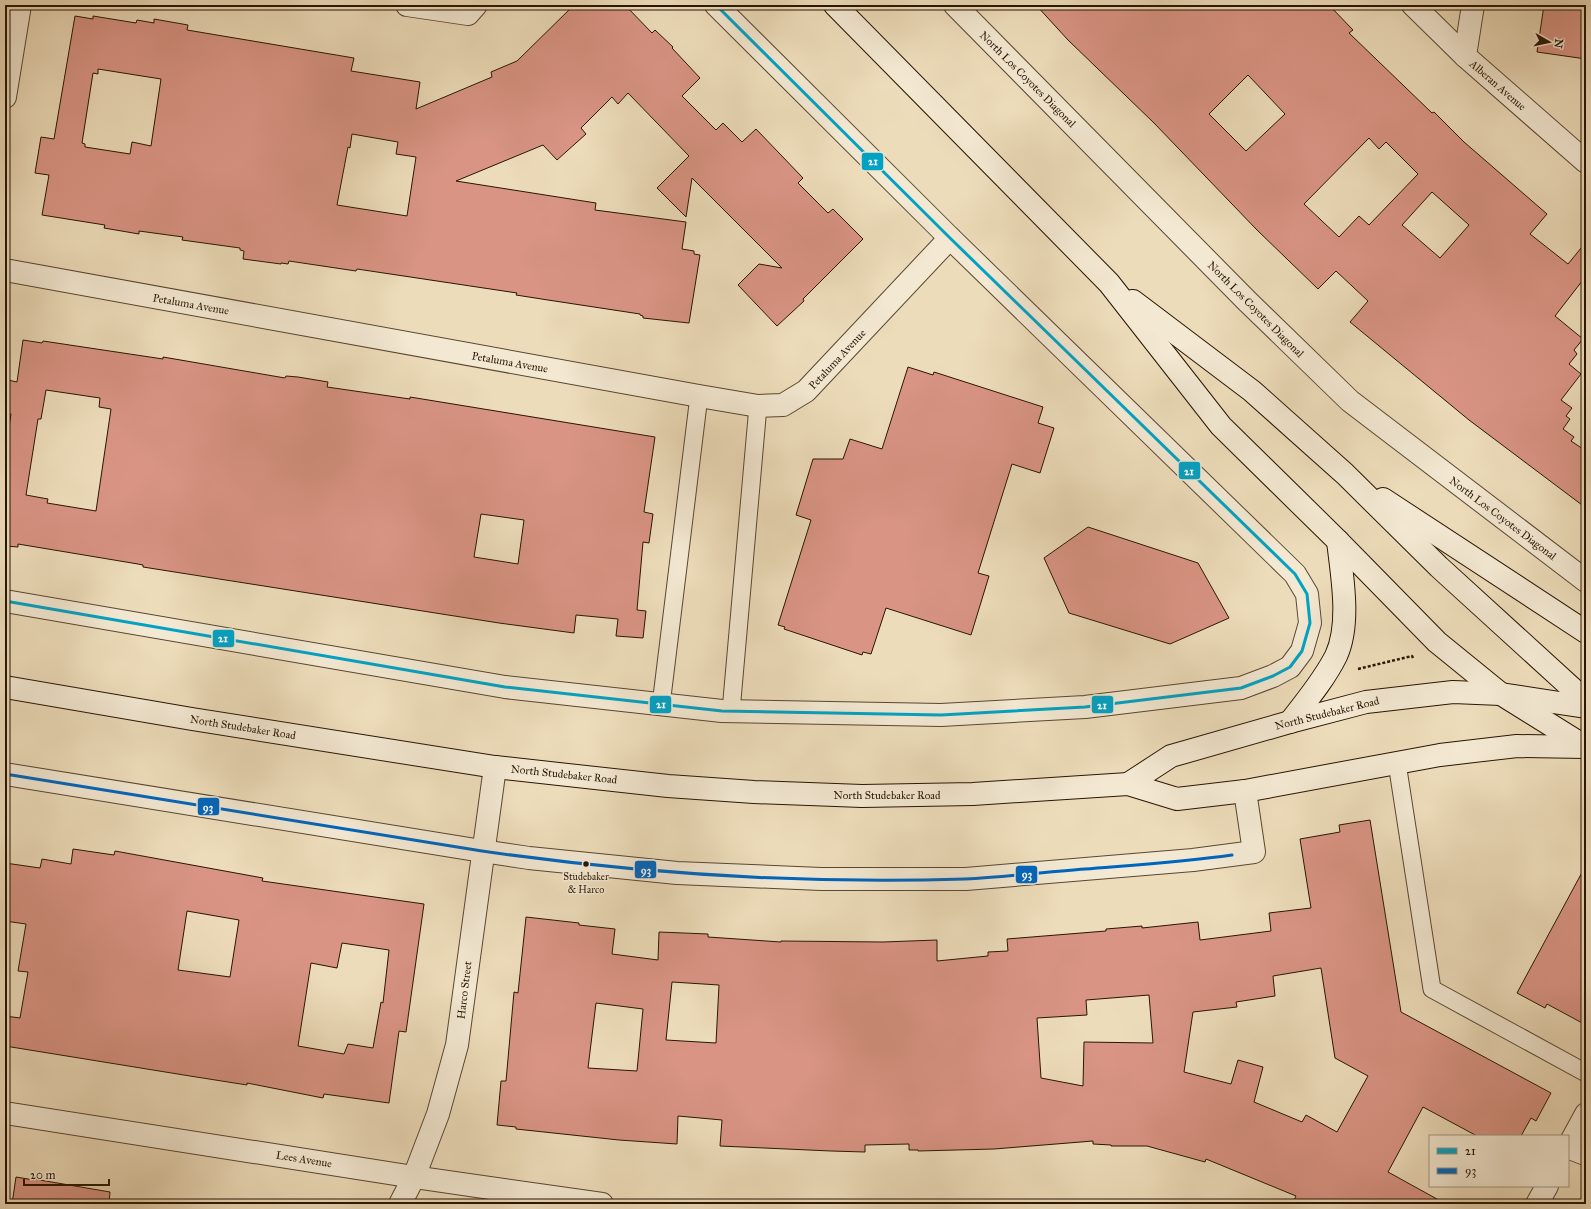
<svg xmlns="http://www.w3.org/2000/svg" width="1591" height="1209" font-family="'IM FELL Great Primer',serif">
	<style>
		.building { fill: #d99484; stroke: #281502; fill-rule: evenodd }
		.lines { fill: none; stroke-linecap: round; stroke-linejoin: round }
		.lane-casing { stroke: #594730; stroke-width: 19 }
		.street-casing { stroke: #594730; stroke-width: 24 }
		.secondary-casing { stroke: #281502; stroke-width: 24 }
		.path { stroke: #281502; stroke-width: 2.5; stroke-dasharray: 3 2; stroke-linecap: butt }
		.lane { stroke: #f3e8d2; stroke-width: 17 }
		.street { stroke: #f3e8d2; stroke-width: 22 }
		.secondary { stroke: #f3e8d2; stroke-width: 22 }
		.bus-1-casing { stroke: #f3e8d2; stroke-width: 6 }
		.bus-2-casing { stroke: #f3e8d2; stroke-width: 6 }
		.bus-1 { stroke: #02a2c4; stroke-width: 3 }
		.bus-2 { stroke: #0065bd; stroke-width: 3 }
		.bus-dot { fill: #281502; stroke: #f3e8d2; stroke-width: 1.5 }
		.labels { text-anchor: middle; stroke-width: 3; stroke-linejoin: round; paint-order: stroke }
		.bus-label { font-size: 10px; fill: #281502; stroke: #f3e8d2 }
		.street-label { font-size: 11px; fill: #281502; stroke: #f3e8d2 }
		.line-badge { stroke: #f3e8d2; stroke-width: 1.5 }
		.badge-label { font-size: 11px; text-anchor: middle; font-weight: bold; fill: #fff }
	</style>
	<rect width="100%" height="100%" fill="#eddcba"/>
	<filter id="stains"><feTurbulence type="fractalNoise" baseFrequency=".005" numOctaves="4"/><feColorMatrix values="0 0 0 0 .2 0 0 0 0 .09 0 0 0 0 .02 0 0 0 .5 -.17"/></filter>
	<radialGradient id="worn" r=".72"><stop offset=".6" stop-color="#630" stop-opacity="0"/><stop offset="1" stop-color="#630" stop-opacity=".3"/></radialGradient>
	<g class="building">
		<path d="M574 5H625L652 33 655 30 673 47 672 48 700 78 682 96 716 130 723 123 742 142 756 129 803 178 798 183 828 213 833 209 863 239 803 299 804 301 777 326 738 285 759 264 782 268 692 178 686 217 657 188 689 156 628 93 618 104 612 97 581 128 586 134 557 160 543 145 456 181 596 203 595 210 686 222 682 249 694 251V254L700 255 689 323 643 318V316L640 315V314L548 300 516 295 517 293 357 269 356 271 289 261 288 264 281 263V264L243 259 244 251 240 250V248L182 240 183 237 139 231V234L104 228 105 225 42 215 49 175 35 173 41 137 54 139 75 16 93 19V16L136 23 137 20 154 23V19L188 25 187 30 354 58 351 71 420 82 416 109 492 77 491 72 517 61ZM98 69 161 79 151 146 132 142 130 154 85 147V144L82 143 93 73 98 74ZM352 134 398 142 396 154 416 157 407 216 337 205 348 147 350 148Z"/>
		<path d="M1036 5H1329L1353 30 1349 33 1432 113 1434 112 1464 142 1547 214 1530 234 1568 264 1586 242V276L1555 316 1583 339 1574 350 1577 354 1569 364 1581 374 1561 400 1572 408 1566 416 1570 419 1563 429 1574 437 1571 441 1586 451V508L1469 420 1350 322 1368 301 1336 271 1318 289 1257 230 1154 123 1068 40ZM1248 75 1285 114 1246 151 1209 114ZM1369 138 1379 149 1386 142 1418 174 1369 225 1359 216 1339 237 1304 204ZM1432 192 1469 225 1440 258 1402 225Z"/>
		<path d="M1544 5H1565L1586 8V59L1537 52Z"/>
		<path d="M23 340 42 343 43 341 163 359V357L285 378 286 376 298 377 328 382 327 387 410 399V397L655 437 644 512 653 514 649 543 643 542 637 610 646 611 643 638 616 636 618 619 576 615 574 633 499 623 143 567V565L138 564 18 544V547L5 546V454L11 414 5 413V402L8 380 17 382ZM46 390 100 398 99 407 111 409 96 511 47 503 48 499 26 495 38 419H41ZM481 514 524 520 518 564 474 557Z"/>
		<path d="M908 367 933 375 934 372 1043 407 1038 423 1054 428 1040 473 1012 464 978 573 989 576 971 635 886 608 871 654 863 652 862 655 784 629 785 627 778 625 811 520 796 515 813 459H843L850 439 882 449Z"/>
		<path d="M1088 527 1198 563 1229 618 1170 644 1069 613 1044 558Z"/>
		<path d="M1370 820 1401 1012 1551 1093 1536 1121 1531 1118 1521 1136H1477L1423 1107 1388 1172 1446 1204H1292L1296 1196 1206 1159 1205 1162 1147 1146H1111V1145L1093 1144V1141L994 1149 918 1151V1150H909V1144L865 1145V1152L831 1151 720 1146 722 1120 678 1116 677 1144 619 1140 516 1129V1127L497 1125 501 1081H506L514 992 518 993 526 917 579 923V925L615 929 612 954 658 960 659 932 708 934V937L781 942V941L883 942 937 940V961L988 956V952L1008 951 1007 939 1106 931V929L1142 926V928L1198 922 1200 940 1271 931 1269 913 1311 908 1300 839 1340 832 1339 825ZM1321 968 1335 1058 1368 1076 1337 1132 1306 1115 1302 1122 1254 1102 1263 1067 1238 1060 1231 1084 1184 1072 1193 1012 1237 1007 1236 1002 1275 996 1273 976ZM672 982 719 985 716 1043 666 1040ZM1149 995 1153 1043 1084 1042 1083 1086 1041 1078 1037 1018 1087 1015 1086 1000ZM596 1003 643 1009 637 1071 588 1068Z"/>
		<path d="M73 849 114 855 115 851 263 878 262 881 424 904 406 1032 399 1031 389 1103 324 1094 323 1098 247 1083V1085L190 1076 5 1046V1016L20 1018 28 972 18 971 26 924 5 921V863L40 868 42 859 71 864ZM187 911 239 920 230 977 178 970ZM342 943 389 950 383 1003 381 1002 373 1048 348 1044 344 1054 298 1046 311 963 337 968Z"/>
		<path d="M1586 865V1025L1547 1004 1545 1008 1517 993Z"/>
		<path d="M16 1177 34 1180V1179L110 1192 109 1204H12Z"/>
	</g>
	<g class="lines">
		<g class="lane-casing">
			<g id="lane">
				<path d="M661 705 699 396"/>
				<path d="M731 711 758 406"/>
				<path d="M1397 763 1432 989 1586 1073"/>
				<path d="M1568 1150 1586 1157"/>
			</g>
		</g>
		<g class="street-casing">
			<g id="street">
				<path d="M407 5 468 14 476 5"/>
				<path d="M955 5 1247 301 1350 401 1586 581"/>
				<path d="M1413 5 1465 56 1586 162"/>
				<path d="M1465 56 1473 5"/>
				<path d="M5 97 20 5"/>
				<path d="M5 270 699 396 758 406 783 405 806 391 950 238"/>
				<path d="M5 601 505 687 722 711 941 715 1085 707 1241 688 1273 676 1290 667 1302 651 1310 623 1307 594 1295 574 950 238 716 5"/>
				<path d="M5 774 482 851 529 858 677 873 821 879H966L1193 860 1254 852 1245 791"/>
				<path d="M5 1113 414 1177 602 1204"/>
				<path d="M1568 1147 1586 1114"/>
				<path d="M400 1204 414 1177 438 1114 457 1045 495 767"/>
				<path d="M1537 1204 1547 1186"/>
			</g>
		</g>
		<g class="secondary-casing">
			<g id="secondary">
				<path d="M835 5 1109 283 1221 426 1338 541 1437 642 1501 694 1586 747"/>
				<path d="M1133 301 1252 391 1345 474 1439 567 1586 701"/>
				<path d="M1383 499 1586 632"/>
				<path d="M5 687 192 719 495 767 668 786 754 792 862 796 973 794 1128 784 1177 799 1245 791 1440 755 1517 746 1586 747"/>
				<path d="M1290 722C1306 701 1324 680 1336 656 1351 624 1342 576 1338 541"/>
				<path d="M1128 784 1171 756 1290 722 1366 702 1453 692 1501 694 1586 707"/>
			</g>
		</g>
		<path class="path" d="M1358 669 1412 656 1413 658"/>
		<use href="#lane" class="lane"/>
		<use href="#street" class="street"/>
		<use href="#secondary" class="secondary"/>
		<g class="bus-1-casing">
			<path id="bus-1" d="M5 601 505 687 722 711 941 715 1085 707 1241 688 1273 676 1290 667 1302 651 1310 623 1307 594 1295 574 950 238 716 5"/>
		</g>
		<g class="bus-2-casing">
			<path id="bus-2" d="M5 774 482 851C642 874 804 884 965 879 1005 877 1045 872 1085 869 1134 865 1183 862 1232 855"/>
		</g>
		<use href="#bus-1" class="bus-1"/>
		<use href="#bus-2" class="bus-2"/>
	</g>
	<circle class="bus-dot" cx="586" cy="864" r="3.5"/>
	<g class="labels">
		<g class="bus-label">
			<text x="586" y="880">Studebaker<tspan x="586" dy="13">&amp; Harco</tspan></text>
		</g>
		<g class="street-label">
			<text transform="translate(1028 79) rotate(45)" y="4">North Los Coyotes Diagonal</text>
			<text transform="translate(1498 85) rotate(41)" y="4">Alberan Avenue</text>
			<text transform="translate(191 304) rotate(10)" y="4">Petaluma Avenue</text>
			<text transform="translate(1256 309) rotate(45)" y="4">North Los Coyotes Diagonal</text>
			<text transform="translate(837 359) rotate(-47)" y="4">Petaluma Avenue</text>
			<text transform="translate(510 362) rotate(10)" y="4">Petaluma Avenue</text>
			<text transform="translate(1503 518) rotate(37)" y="4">North Los Coyotes Diagonal</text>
			<text transform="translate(1327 713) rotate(-14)" y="4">North Studebaker Road</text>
			<text transform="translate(243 727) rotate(9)" y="4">North Studebaker Road</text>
			<text transform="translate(564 774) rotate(6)" y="4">North Studebaker Road</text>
			<text x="887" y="799">North Studebaker Road</text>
			<text transform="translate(464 990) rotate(-83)" y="4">Harco Street</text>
			<text transform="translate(304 1159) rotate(9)" y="4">Lees Avenue</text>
		</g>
	</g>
	<g class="line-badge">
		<rect x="861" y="152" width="23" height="19" rx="4" fill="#02a2c4"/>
		<rect x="1178" y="461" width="23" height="19" rx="4" fill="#02a2c4"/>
		<rect x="212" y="629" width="23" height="19" rx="4" fill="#02a2c4"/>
		<rect x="649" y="695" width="23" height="19" rx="4" fill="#02a2c4"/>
		<rect x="1091" y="695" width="23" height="19" rx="4" fill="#02a2c4"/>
		<rect x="197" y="797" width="23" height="19" rx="4" fill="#0065bd"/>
		<rect x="634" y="860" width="23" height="19" rx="4" fill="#0065bd"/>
		<rect x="1015" y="865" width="23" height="19" rx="4" fill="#0065bd"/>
	</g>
	<g class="badge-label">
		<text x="873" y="165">21</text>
		<text x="1189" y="475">21</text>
		<text x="223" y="642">21</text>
		<text x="661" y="708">21</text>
		<text x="1102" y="709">21</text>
		<text x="208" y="811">93</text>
		<text x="646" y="874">93</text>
		<text x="1027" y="878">93</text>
	</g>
	<rect width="1591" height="1209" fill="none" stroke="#eddcba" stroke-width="20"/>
	<rect x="6" y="6" width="1579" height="1197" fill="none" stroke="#281502" stroke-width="2"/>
	<rect x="10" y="10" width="1571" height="1189" fill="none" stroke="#281502"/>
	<rect x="1429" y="1135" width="140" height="52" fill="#f3e8d2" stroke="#a2947f"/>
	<rect x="1437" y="1148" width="20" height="6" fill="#02a2c4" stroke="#a2947f"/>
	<text x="1465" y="1155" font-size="12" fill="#281502">21</text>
	<rect x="1437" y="1168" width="20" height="6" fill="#0065bd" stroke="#a2947f"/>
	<text x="1465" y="1175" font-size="12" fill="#281502">93</text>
	<g transform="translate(1549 42) rotate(99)" stroke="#f3e8d2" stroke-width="3" paint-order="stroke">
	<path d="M0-3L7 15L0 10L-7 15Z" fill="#281502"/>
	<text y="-6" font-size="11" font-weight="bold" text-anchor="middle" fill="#281502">N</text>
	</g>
	<path d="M24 1179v6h85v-6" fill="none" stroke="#281502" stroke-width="2"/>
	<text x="30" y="1179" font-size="12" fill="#281502" stroke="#f3e8d2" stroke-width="3" paint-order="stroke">20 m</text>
	<rect width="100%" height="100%" filter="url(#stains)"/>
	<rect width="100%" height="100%" fill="url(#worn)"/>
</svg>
